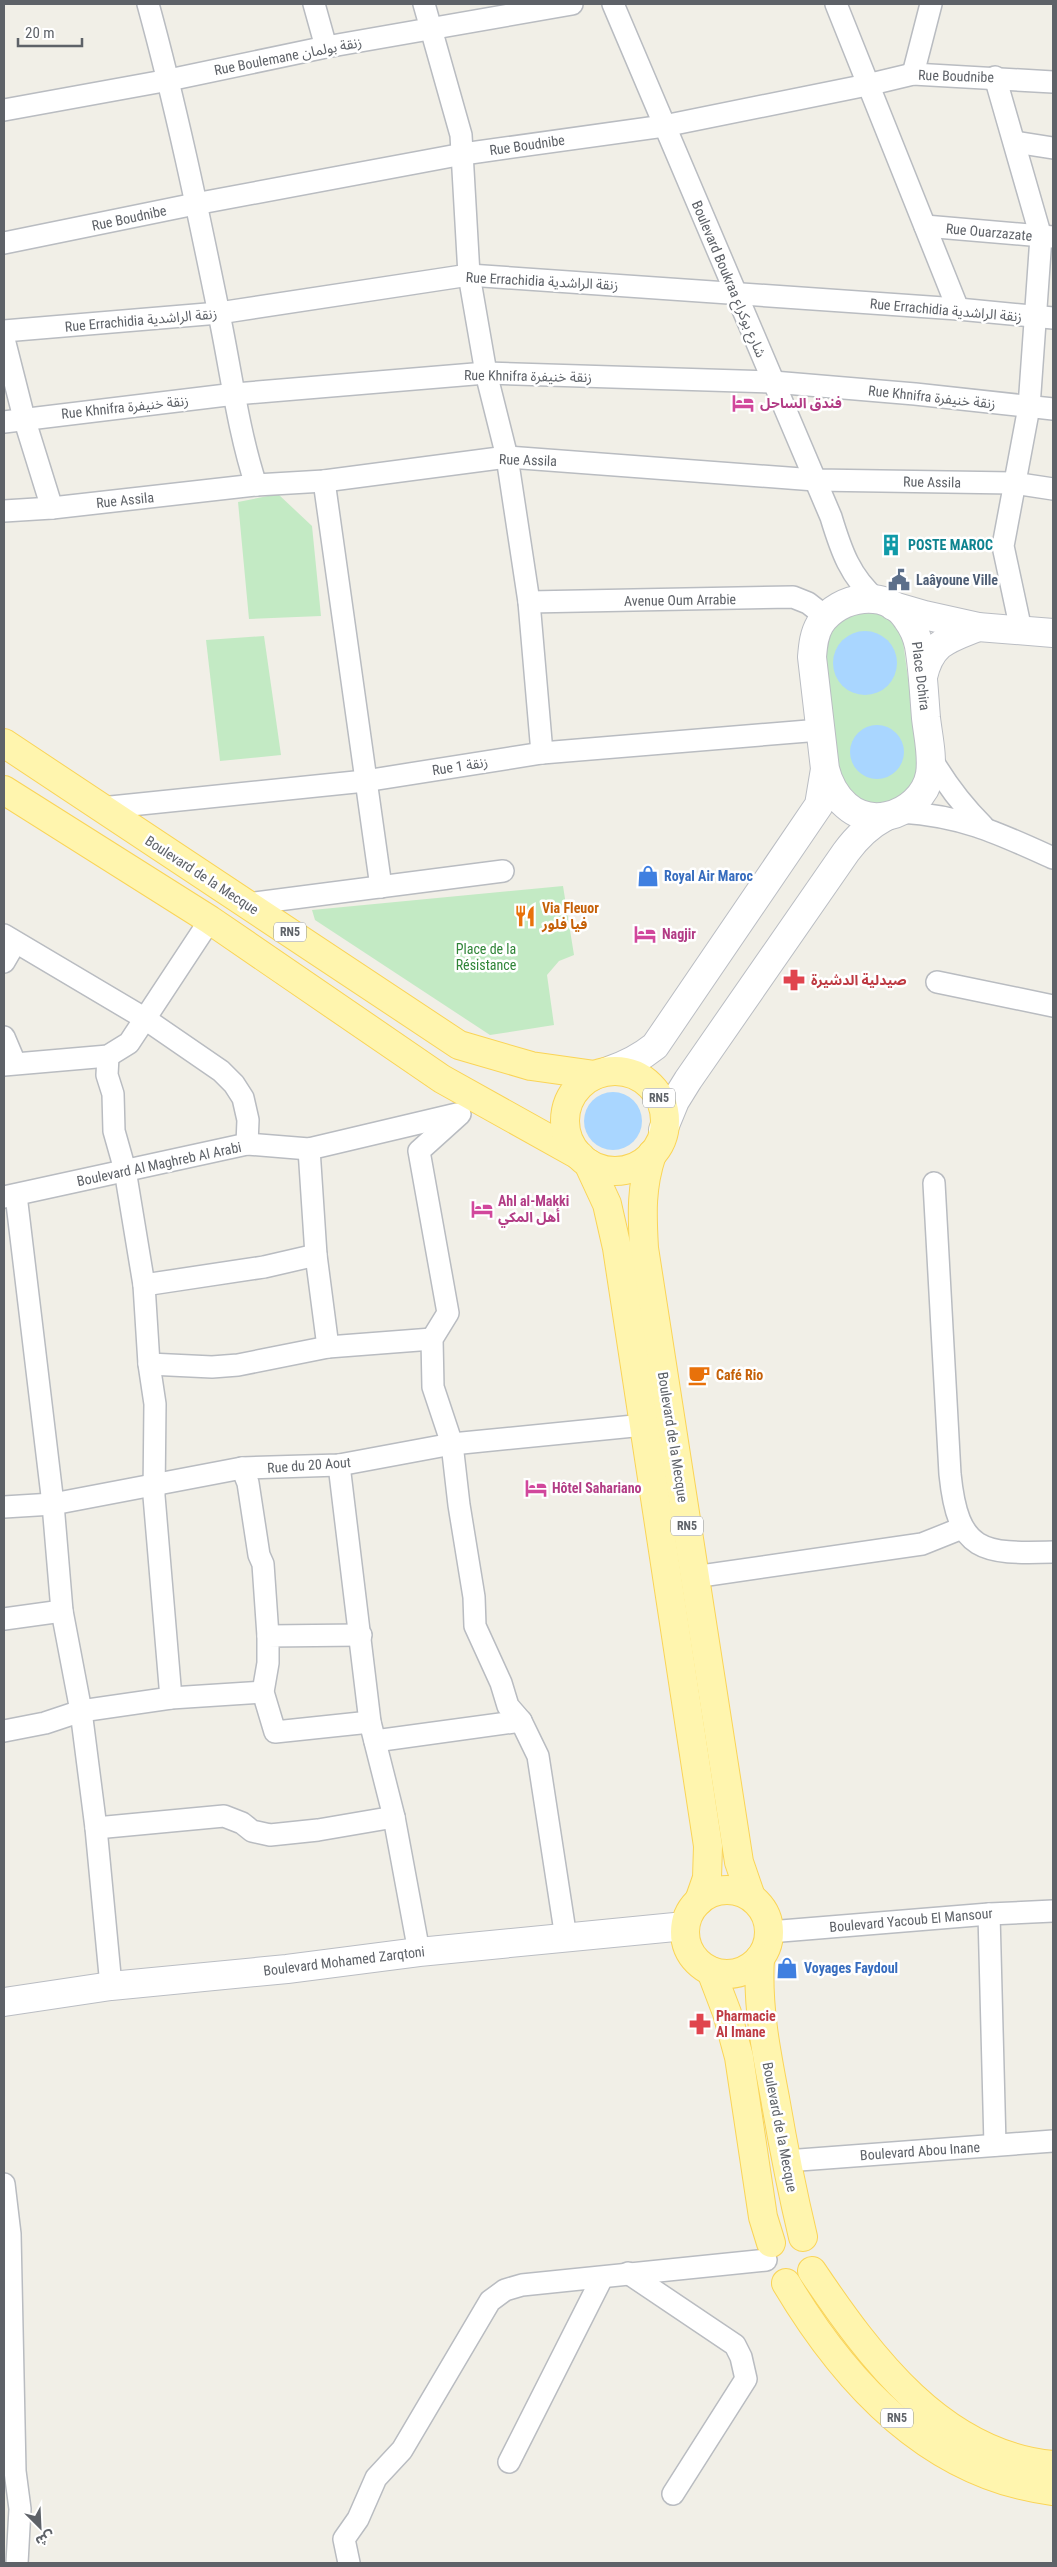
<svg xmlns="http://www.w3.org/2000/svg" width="1057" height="2567" font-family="'Roboto Condensed','Noto Sans Arabic',sans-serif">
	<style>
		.green { fill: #c3eac4 }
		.water { fill: #a9d6ff }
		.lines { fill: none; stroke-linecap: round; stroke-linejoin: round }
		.street-casing { stroke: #b9bcc1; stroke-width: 24 }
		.secondary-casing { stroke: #babdc3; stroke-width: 30 }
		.primary-casing { stroke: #fad457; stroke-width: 30 }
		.street { stroke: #fff; stroke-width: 21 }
		.secondary { stroke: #fff; stroke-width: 28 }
		.primary { stroke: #fff5ae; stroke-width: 28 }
		.labels { text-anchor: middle; stroke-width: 5; stroke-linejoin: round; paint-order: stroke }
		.shield { fill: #fff; stroke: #8e9195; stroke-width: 1 }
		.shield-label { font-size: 12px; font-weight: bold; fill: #5e6268 }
		.street-label { font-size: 14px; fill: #5e6268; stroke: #fff }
		.hotel-label { font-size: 14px; font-weight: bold; fill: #b23c85; stroke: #fff; text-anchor: start }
		.culture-label { font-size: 14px; font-weight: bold; fill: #0d838f; stroke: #fff; text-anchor: start }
		.service-label { font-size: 14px; font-weight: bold; fill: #4e5e75; stroke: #fff; text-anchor: start }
		.shop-label { font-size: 14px; font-weight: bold; fill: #366cbe; stroke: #fff; text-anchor: start }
		.food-label { font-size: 14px; font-weight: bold; fill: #c56008; stroke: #fff; text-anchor: start }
		.park-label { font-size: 14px; fill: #308538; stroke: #fff }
		.health-label { font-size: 14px; font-weight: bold; fill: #be3a42; stroke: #fff; text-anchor: start }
	</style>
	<rect width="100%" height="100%" fill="#f1efe7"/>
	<g class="green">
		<path d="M278 494 312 526 321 616 249 619 238 502Z"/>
		<path d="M862 610 886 616 902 634 919 760V773L906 794 884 804H871L859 800 849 792 839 769 824 656 829 630 838 620Z"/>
		<path d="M264 636 281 755 220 761 206 640Z"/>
		<path d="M563 886 574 955 559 961 547 975 554 1025 490 1035 315 920 312 910Z"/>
	</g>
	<g class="water">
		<circle cx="865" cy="663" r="32"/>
		<circle cx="877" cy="752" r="27"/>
		<circle cx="613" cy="1121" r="29"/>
	</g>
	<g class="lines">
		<g class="street-casing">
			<g id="street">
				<path d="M148 4C176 106 198 211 219 314 231 371 238 430 256 485"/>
				<path d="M314 4 326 47"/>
				<path d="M424 4 461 135 469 275 486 373 507 457 529 602 542 753"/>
				<path d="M613 4 831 517C841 550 850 577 877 600"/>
				<path d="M836 4 958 309"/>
				<path d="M913 74 931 4"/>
				<path d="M995 77 1041 237 1029 407 1003 546 1021 630"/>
				<path d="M4 110 169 80 326 47 572 4"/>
				<path d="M1015 142 1053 148"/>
				<path d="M925 226 1053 237"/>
				<path d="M4 243 195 204 463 154 664 126 867 85 913 74 1053 82"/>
				<path d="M4 331 219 313 469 275 958 309 1053 318"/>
				<path d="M4 339 24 418 52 508"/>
				<path d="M4 422 235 394 486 373 773 382 915 394 1053 409"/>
				<path d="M324 481 381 887"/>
				<path d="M4 511 52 508 256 485 324 481 507 457 815 480 1013 483 1053 489"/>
				<path d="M529 602 793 597 808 603 826 617"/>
				<path d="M931 758C946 784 962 805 983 826"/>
				<path d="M101 808 365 781 542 753 820 730"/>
				<path d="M901 812C963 816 998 833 1053 858"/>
				<path d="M247 904 503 871"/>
				<path d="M4 935 144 1018 221 1071 234 1084 243 1098 248 1120 247 1144"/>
				<path d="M4 962 15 943"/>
				<path d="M937 982 1053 1006"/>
				<path d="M4 1037 15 1063"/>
				<path d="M108 1056 107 1075 113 1094 114 1131 125 1170 144 1285 149 1364 155 1404 154 1496 171 1698"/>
				<path d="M4 1065 108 1056 129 1043 210 920"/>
				<path d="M460 1114 419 1151 448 1313 432 1339 433 1387 452 1444 459 1505 474 1597 475 1626 501 1683 508 1706 521 1721 538 1756 566 1938"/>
				<path d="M309 1149 316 1255 328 1347"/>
				<path d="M934 1183 950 1474C958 1553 982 1554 1053 1552"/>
				<path d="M16 1195 53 1504 62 1611 81 1711 96 1828 111 1986"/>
				<path d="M4 1197 247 1144 309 1149 457 1114"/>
				<path d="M144 1285 264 1267 316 1255"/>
				<path d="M149 1364 212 1367 238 1365 328 1347 432 1339"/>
				<path d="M339 1465 370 1722 394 1817 419 1952"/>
				<path d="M242 1468 248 1483 259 1555 263 1564 268 1636"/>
				<path d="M4 1507 53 1504 242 1468 339 1465 452 1444 644 1425"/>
				<path d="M694 1577 922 1544 962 1528"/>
				<path d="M4 1619 62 1611"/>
				<path d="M361 1635 268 1636V1663L263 1692 275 1732 370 1722"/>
				<path d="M4 1731 45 1723 81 1711 171 1698 263 1692"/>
				<path d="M375 1741 521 1721"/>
				<path d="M96 1828 224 1816 242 1823 252 1831 270 1835 318 1830 394 1817"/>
				<path d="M989 1914 995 2145"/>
				<path d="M769 1932 989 1914 1053 1911"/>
				<path d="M786 2161 1053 2141"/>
				<path d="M4 2184 10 2234 15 2471 20 2509 17 2563"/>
				<path d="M628 2273 735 2345 741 2357 746 2379 673 2494"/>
				<path d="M509 2462 602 2278"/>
				<path d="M349 2563 344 2539 358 2519 376 2478 402 2450 490 2301 505 2290 522 2285 766 2260"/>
			</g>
		</g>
		<g class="secondary-casing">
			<g id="secondary">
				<path d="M893 606 924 615 978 627 1053 633"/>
				<path d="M923 677C931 642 948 639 978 627"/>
				<path d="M608 1071C627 1065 640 1058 655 1046L819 805 825 769 812 657C813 645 814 634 820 624 839 595 887 588 907 619 913 627 917 636 919 646 923 669 924 694 926 718 928 736 933 756 930 774 926 796 907 812 887 816 854 823 832 797 825 769"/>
				<path d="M663 1130 675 1101 688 1080 846 852C857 837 868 826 885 817"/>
				<path d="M4 2002 111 1986 287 1969 419 1952 685 1926"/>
			</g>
		</g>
		<g class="primary-casing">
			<g id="primary">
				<path d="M4 743 459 1045 531 1066 595 1075"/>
				<path d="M4 790 210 920 442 1079 580 1156"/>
				<circle cx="615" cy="1121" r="50"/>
				<path d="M652 1154C641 1187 642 1213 644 1248L739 1862 751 1897"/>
				<path d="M588 1163 607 1204 617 1248 708 1846 707 1878 699 1901"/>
				<circle cx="727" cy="1932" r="42"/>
				<path d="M760 1958C757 2006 766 2051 775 2098 783 2145 792 2191 803 2237"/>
				<path d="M711 1971 727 2013 739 2057 763 2217 771 2243"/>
				<path d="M812 2271C870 2357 942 2455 1053 2465"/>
				<path d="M786 2283C846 2384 931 2476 1053 2491"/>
			</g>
		</g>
		<use href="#street" class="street"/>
		<use href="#secondary" class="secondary"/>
		<use href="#primary" class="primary"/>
	</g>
	<defs>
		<g id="hotel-bare" transform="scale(1.725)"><path d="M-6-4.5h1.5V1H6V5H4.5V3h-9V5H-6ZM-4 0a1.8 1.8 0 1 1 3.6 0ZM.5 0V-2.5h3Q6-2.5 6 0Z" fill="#d1479c" stroke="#fff" stroke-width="2.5" paint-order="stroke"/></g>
		<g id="building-bare" transform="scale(1.725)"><path d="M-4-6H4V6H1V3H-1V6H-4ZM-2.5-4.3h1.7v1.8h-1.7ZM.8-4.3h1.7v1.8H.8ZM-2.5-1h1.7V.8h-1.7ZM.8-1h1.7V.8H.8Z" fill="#0f9aa8" stroke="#fff" stroke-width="2.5" paint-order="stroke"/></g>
		<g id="civic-bare" transform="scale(1.725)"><path d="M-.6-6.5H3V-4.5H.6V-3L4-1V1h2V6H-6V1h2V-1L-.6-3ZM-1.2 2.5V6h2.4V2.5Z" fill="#5c6f8a" stroke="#fff" stroke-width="2.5" paint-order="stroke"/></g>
		<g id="shop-bare" transform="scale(1.725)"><path d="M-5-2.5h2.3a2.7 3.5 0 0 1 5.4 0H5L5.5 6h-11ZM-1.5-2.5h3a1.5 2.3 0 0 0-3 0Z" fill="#3f7fe0" stroke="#fff" stroke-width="2.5" paint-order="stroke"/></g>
		<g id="restaurant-bare" transform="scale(1.725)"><path d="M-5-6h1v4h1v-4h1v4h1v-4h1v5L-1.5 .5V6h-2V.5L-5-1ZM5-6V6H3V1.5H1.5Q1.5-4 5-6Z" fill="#e8710a" stroke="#fff" stroke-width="2.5" paint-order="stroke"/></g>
		<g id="pharmacy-bare" transform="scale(1.725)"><path d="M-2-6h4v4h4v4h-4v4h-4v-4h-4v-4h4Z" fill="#e0444e" stroke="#fff" stroke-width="2.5" paint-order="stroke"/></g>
		<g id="cafe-bare" transform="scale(1.725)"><path d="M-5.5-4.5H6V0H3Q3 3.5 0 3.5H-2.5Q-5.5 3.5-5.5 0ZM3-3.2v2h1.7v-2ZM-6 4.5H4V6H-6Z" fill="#e8710a" stroke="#fff" stroke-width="2.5" paint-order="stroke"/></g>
	</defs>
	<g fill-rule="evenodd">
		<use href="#hotel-bare" x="743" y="403"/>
		<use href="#building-bare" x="891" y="545"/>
		<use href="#civic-bare" x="899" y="580"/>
		<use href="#shop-bare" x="648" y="876"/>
		<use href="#restaurant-bare" x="525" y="916"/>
		<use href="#hotel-bare" x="645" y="934"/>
		<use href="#pharmacy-bare" x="794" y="980"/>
		<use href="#hotel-bare" x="482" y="1209"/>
		<use href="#cafe-bare" x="699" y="1375"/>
		<use href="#hotel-bare" x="536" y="1488"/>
		<use href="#shop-bare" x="787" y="1968"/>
		<use href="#pharmacy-bare" x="700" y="2024"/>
	</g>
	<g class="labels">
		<g class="shield">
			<rect x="274" y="922.5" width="32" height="19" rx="4"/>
			<rect x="643" y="1088.5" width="32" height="19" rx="4"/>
			<rect x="671" y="1516.5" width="32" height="19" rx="4"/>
			<rect x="881" y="2408.5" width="32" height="19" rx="4"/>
		</g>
		<g class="shield-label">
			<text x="290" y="936">RN5</text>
			<text x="659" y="1102">RN5</text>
			<text x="687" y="1530">RN5</text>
			<text x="897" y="2422">RN5</text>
		</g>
		<g class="street-label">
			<text transform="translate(288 56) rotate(-11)" y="5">Rue Boulemane زنقة بولمان</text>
			<text transform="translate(956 76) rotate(2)" y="5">Rue Boudnibe</text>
			<text transform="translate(527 145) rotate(-8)" y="5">Rue Boudnibe</text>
			<text transform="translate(129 218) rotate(-12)" y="5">Rue Boudnibe</text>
			<text transform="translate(989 232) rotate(5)" y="5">Rue Ouarzazate</text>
			<text transform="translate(729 279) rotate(67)" y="5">Boulevard Boukraa شارع بوكراع</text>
			<text transform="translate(542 281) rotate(3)" y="5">Rue Errachidia زنقة الراشدية</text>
			<text transform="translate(946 310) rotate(5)" y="5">Rue Errachidia زنقة الراشدية</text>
			<text transform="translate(141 320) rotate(-5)" y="5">Rue Errachidia زنقة الراشدية</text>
			<text transform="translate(528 376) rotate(1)" y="5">Rue Khnifra زنقة خنيفرة</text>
			<text transform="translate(932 397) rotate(6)" y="5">Rue Khnifra زنقة خنيفرة</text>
			<text transform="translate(125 407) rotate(-6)" y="5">Rue Khnifra زنقة خنيفرة</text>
			<text transform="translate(528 460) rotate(2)" y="5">Rue Assila</text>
			<text transform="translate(932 482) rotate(1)" y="5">Rue Assila</text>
			<text transform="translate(125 500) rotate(-6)" y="5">Rue Assila</text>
			<text transform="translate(680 600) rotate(-1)" y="5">Avenue Oum Arrabie</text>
			<text transform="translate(921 676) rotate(83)" y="5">Place Dchira</text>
			<text transform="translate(460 766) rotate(-9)" y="5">Rue 1 زنقة</text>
			<text transform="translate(202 875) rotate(33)" y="5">Boulevard de la Mecque</text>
			<text transform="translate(159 1164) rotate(-12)" y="5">Boulevard Al Maghreb Al Arabi</text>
			<text transform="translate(673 1437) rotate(81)" y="5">Boulevard de la Mecque</text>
			<text transform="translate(309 1465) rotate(-4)" y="5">Rue du 20 Aout</text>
			<text transform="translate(911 1920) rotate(-5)" y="5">Boulevard Yacoub El Mansour</text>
			<text transform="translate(344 1961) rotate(-7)" y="5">Boulevard Mohamed Zarqtoni</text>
			<text transform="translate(780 2127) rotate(79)" y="5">Boulevard de la Mecque</text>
			<text transform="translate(920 2151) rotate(-4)" y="5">Boulevard Abou Inane</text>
		</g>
		<g class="hotel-label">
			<text x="760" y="408">فندق الساحل</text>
			<text x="662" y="939">Nagjir</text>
			<text x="498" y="1206">Ahl al-Makki<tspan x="498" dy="16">أهل المكي</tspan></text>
			<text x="552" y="1493">Hôtel Sahariano</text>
		</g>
		<g class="culture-label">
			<text x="908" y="550">POSTE MAROC</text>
		</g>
		<g class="service-label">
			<text x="916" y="585">Laâyoune Ville</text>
		</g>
		<g class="shop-label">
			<text x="664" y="881">Royal Air Maroc</text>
			<text x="804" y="1973">Voyages Faydoul</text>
		</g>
		<g class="food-label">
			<text x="542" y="913">Via Fleuor<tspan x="542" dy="16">فيا فلور</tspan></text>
			<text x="716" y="1380">Café Rio</text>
		</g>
		<g class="park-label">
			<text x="486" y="954">Place de la<tspan x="486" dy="16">Résistance</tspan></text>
		</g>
		<g class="health-label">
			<text x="811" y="985">صيدلية الدشيرة</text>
			<text x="716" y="2021">Pharmacie<tspan x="716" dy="16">Al Imane</tspan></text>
		</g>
	</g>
	<rect width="1057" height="2567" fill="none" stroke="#5e6268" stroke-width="10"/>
	<g transform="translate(40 2527) rotate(156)" stroke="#ffffff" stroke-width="4" paint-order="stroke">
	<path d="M0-4L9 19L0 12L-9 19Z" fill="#5e6268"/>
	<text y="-8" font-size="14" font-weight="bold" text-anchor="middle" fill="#5e6268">ش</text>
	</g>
	<path d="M18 38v8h64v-8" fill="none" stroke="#5e6268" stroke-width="2.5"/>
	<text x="25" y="38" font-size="15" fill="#5e6268" stroke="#ffffff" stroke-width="4" paint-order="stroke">20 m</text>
</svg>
